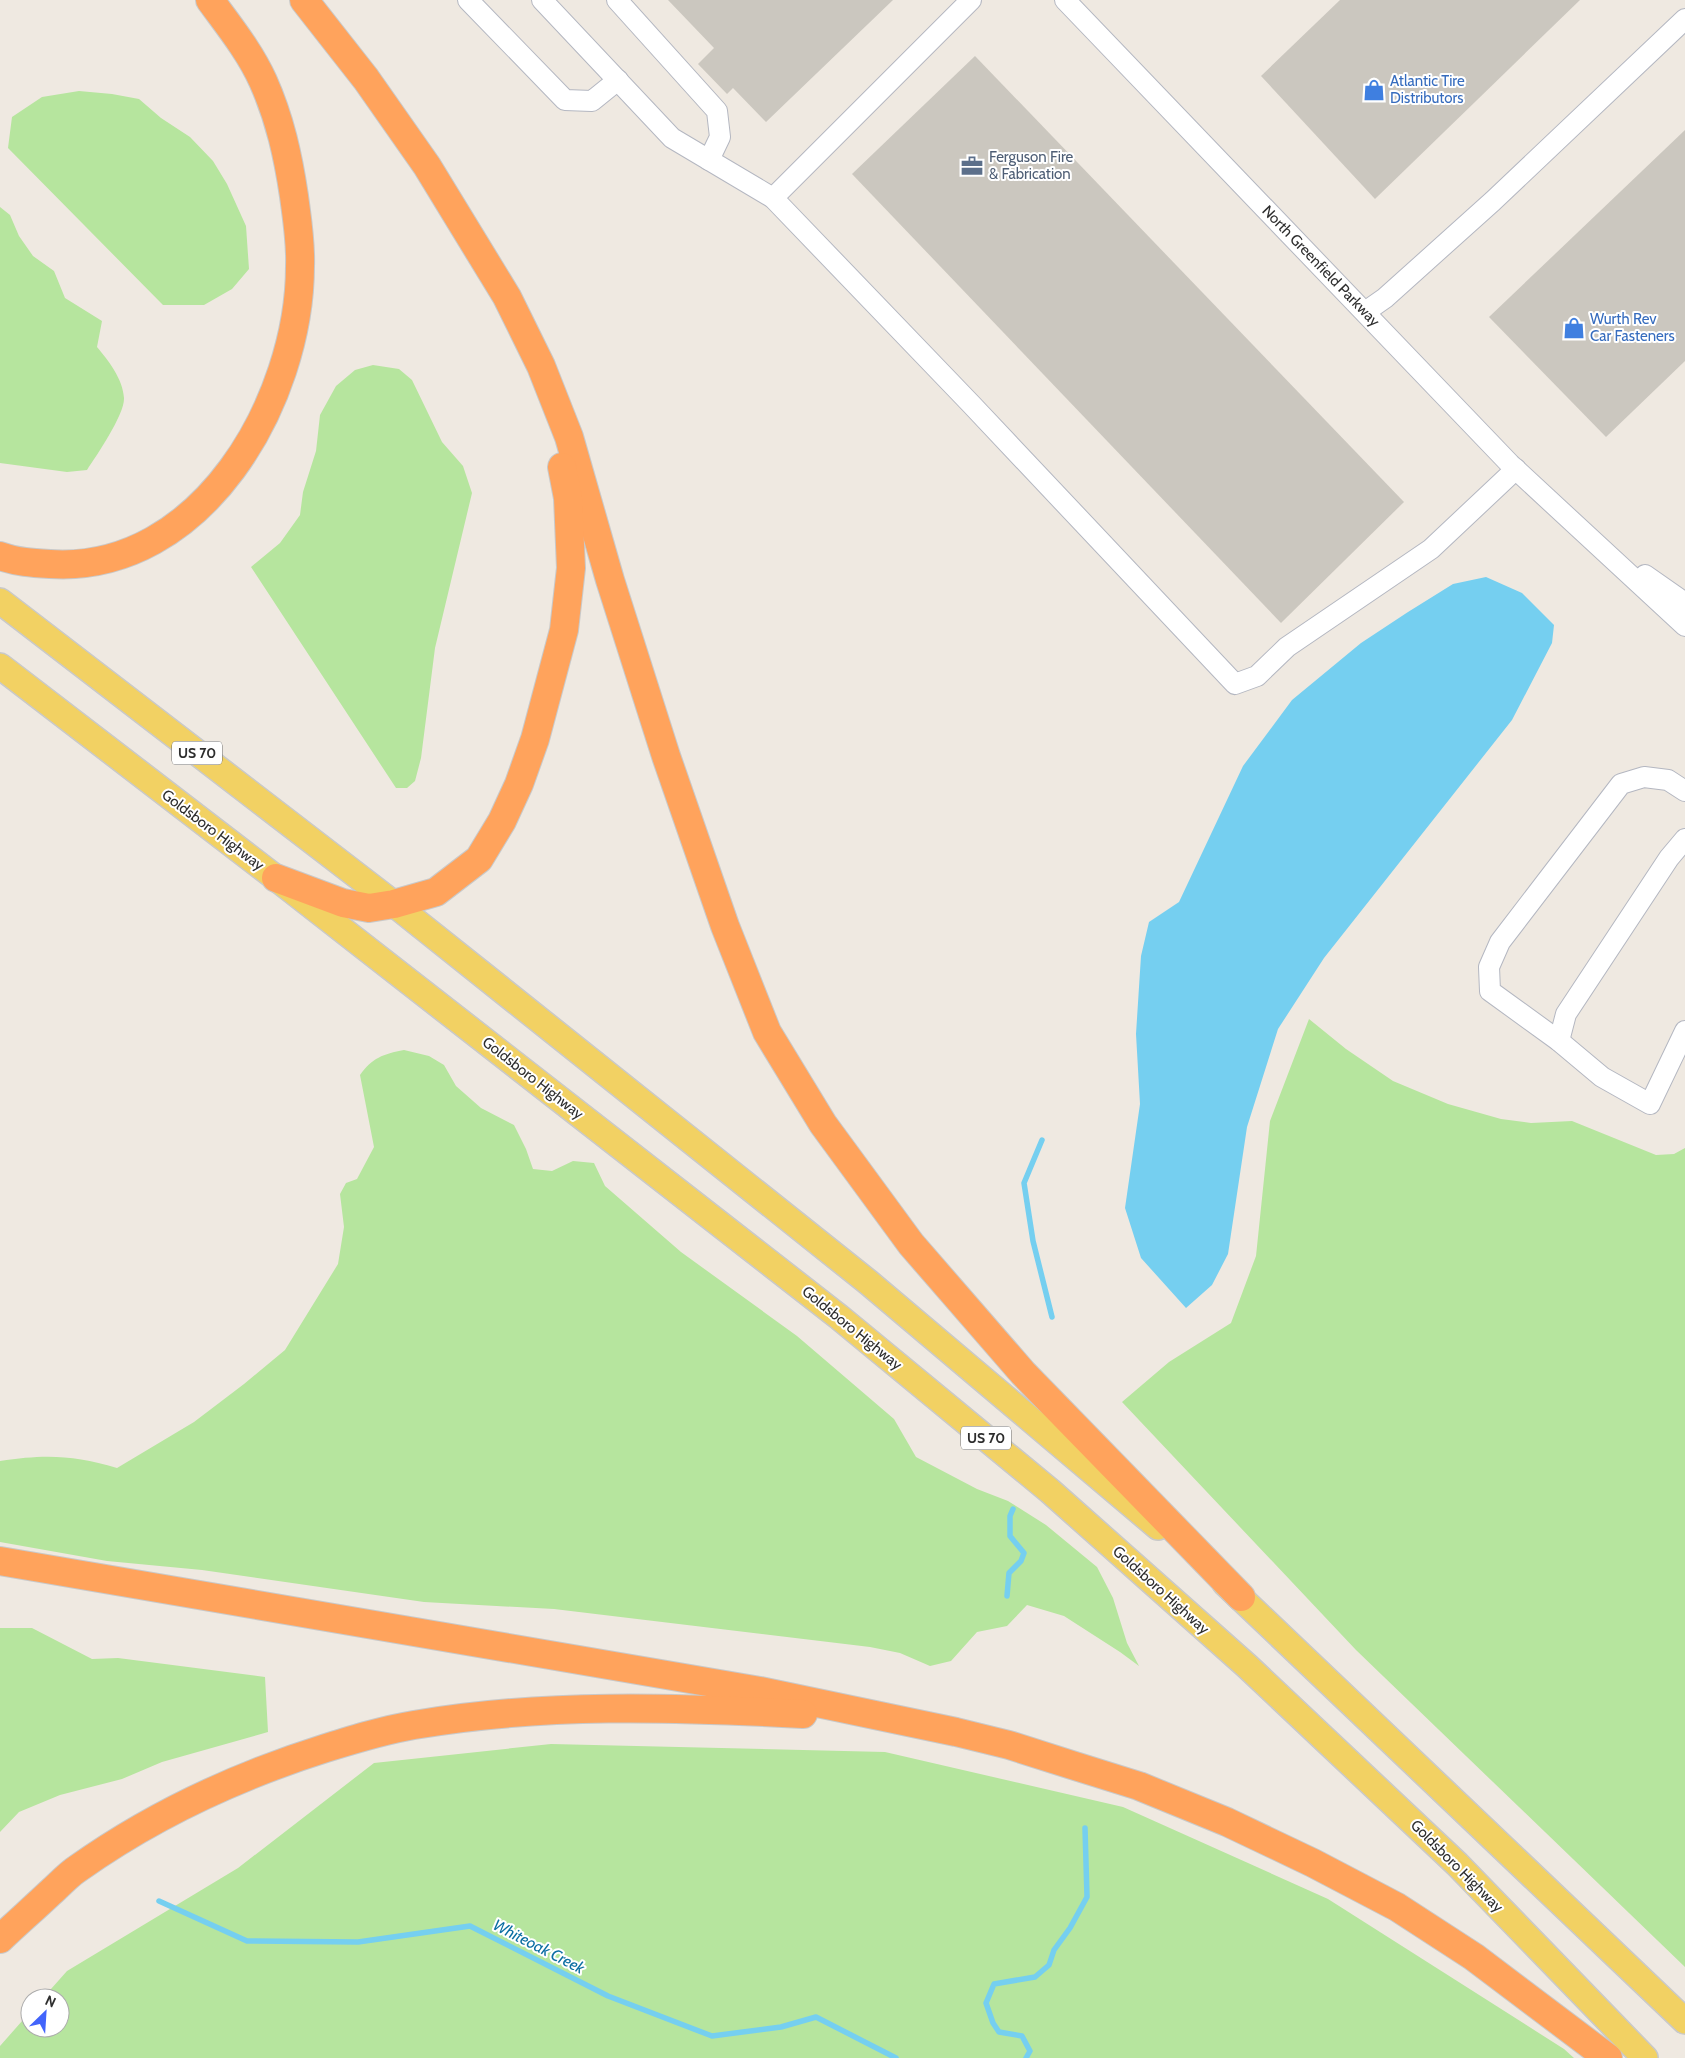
<svg xmlns="http://www.w3.org/2000/svg" width="1685" height="2058" font-family="Cabin,sans-serif">
	<style>
		.green { fill: #b6e59e }
		.water { fill: #75cff0 }
		.lines { fill: none; stroke-linecap: round; stroke-linejoin: round }
		.stream { stroke: #75cff0; stroke-width: 5.5 }
		.building { fill: #cbc7bf }
		.minor-casing { stroke: #b4b7c1; stroke-width: 22 }
		.major-casing { stroke: #c9c9c9; stroke-width: 28 }
		.highway-casing { stroke: #c9c9c9; stroke-width: 30 }
		.minor { stroke: #fff; stroke-width: 20 }
		.major { stroke: #f2d163; stroke-width: 25 }
		.highway { stroke: #ffa35c; stroke-width: 28 }
		.labels { text-anchor: middle; stroke-width: 4; stroke-linejoin: round; paint-order: stroke }
		.shield { fill: #fff; stroke: #6d6d6d; stroke-width: 1 }
		.shield-label { font-size: 14px; font-weight: bold; fill: #2e2e2e }
		.shop-label { font-size: 15px; fill: #366cbe; stroke: #fff; text-anchor: start }
		.service-label { font-size: 15px; fill: #4e5e75; stroke: #fff; text-anchor: start }
		.street-label { font-size: 15px; fill: #2e2e2e; stroke: #fff }
		.water-label { font-size: 16px; font-style: italic; fill: #0d6fa3; stroke: #fff }
	</style>
	<rect width="100%" height="100%" fill="#efe9e1"/>
	<g class="green">
		<path d="M79 91 112 94 139 99 161 118 190 137 213 161 227 184 246 226 249 269 232 289 204 305H163L8 148 12 117 42 97Z"/>
		<path d="M0 207 10 215 19 236 33 256 54 271 65 298 102 321 97 347C108 360 123 379 124 398 125 414 97 455 87 470L67 472 0 463Z"/>
		<path d="M373 365 399 369 412 380 442 442 463 466 472 493 435 648 421 758 415 781 407 788H396L251 567 280 543 300 515 303 492 316 451 320 415 336 386 355 370Z"/>
		<path d="M1309 1019 1346 1049 1393 1081 1448 1104 1501 1119 1531 1123 1572 1121 1656 1155 1674 1154 1685 1148V1967L1356 1650 1122 1402 1169 1362 1231 1323 1256 1256 1270 1121Z"/>
		<path d="M404 1050 429 1056 444 1065 456 1086 481 1108 514 1125 526 1149 533 1169 552 1171 573 1161 594 1163 605 1186 681 1252 797 1336 894 1419 916 1457 977 1489 1008 1501 1046 1525 1097 1567 1113 1598 1127 1643 1139 1666 1120 1652 1064 1616 1027 1605 1007 1626 977 1632 951 1661 930 1666 900 1653 870 1647 554 1609 424 1602 202 1570 107 1561 0 1542V1461C45 1454 74 1455 117 1468L194 1422 244 1384 285 1350 338 1264 344 1227 340 1194 346 1183 357 1179 374 1147 360 1075C372 1058 383 1054 404 1050Z"/>
		<path d="M0 1628H32L92 1659 118 1658 265 1677 268 1732 162 1762 122 1779 60 1795 19 1812 0 1832Z"/>
		<path d="M551 1744 885 1752 1123 1807 1328 1899 1564 2049 1574 2058H0V2046L30 2012V2028H60V1998H43L67 1971 238 1868 374 1763Z"/>
	</g>
	<path class="water" d="M1486 577 1522 593 1554 625 1552 643 1512 720 1324 958 1278 1029 1247 1127 1228 1254 1212 1285 1186 1308 1141 1258 1125 1208 1140 1104 1136 1034 1141 956 1149 922 1179 902 1243 766 1292 700 1361 643 1408 612 1453 584Z"/>
	<g class="lines">
		<g class="stream">
			<path d="M1042 1140 1024 1183 1033 1241 1052 1317"/>
			<path d="M1007 1596 1009 1573 1021 1561 1024 1553 1010 1536V1516L1013 1509"/>
			<path d="M159 1901 247 1941 358 1942 470 1926 608 1996 712 2036 781 2027 816 2017 896 2058"/>
			<path d="M1026 2058 1030 2051 1022 2036 999 2032 993 2023 986 2003 994 1984 1035 1977 1049 1965 1054 1950 1070 1928 1087 1897 1085 1828"/>
		</g>
	</g>
	<g class="building">
		<path d="M668 0H893L766 122 733 88 727 94 698 64 714 48Z"/>
		<path d="M1340 0H1580L1375 199 1261 76Z"/>
		<path d="M975 56 1404 502 1281 623 852 174Z"/>
		<path d="M1685 130V361L1606 437 1489 317Z"/>
	</g>
	<g class="lines">
		<g class="minor-casing">
			<g id="minor">
				<path d="M468 0 565 100 592 101 618 80"/>
				<path d="M542 0 672 138 773 198 971 404 1235 684 1257 676 1287 647 1431 549 1516 469"/>
				<path d="M617 0 717 111 720 137 709 160"/>
				<path d="M1065 0 1510 464 1685 626"/>
				<path d="M773 198 971 0"/>
				<path d="M1365 312 1385 298 1493 201 1685 19"/>
				<path d="M1645 575 1685 603"/>
				<path d="M1685 791 1668 780 1644 777 1621 784 1500 942 1489 967 1490 991 1559 1041 1602 1077 1650 1104 1685 1031"/>
				<path d="M1559 1041 1566 1014 1669 858 1685 839"/>
			</g>
		</g>
		<g class="major-casing">
			<g id="major">
				<path d="M0 601 394 904 868 1282 1158 1527"/>
				<path d="M0 666 276 878 839 1317 1050 1491 1247 1666 1457 1864 1645 2058"/>
				<path d="M1225 1583 1685 2021"/>
			</g>
		</g>
		<g class="highway-casing">
			<g id="highway">
				<path d="M304 0 366 79 427 166 507 297 541 366 569 437 610 580 666 756 725 926 767 1032 823 1124 911 1244 1023 1373 1241 1597"/>
				<path d="M0 556C16 562 33 563 50 564 202 574 300 400 300 266 301 242 297 219 294 196 288 156 280 119 263 81 250 52 229 26 210 0"/>
				<path d="M276 878 343 903 369 908 394 904 436 892 479 859 502 821 519 784 535 739 564 630 571 568 568 498 562 467"/>
				<path d="M0 1561 760 1691 956 1732 1009 1745 1075 1766 1139 1786 1227 1822 1313 1863 1397 1907 1474 1957 1608 2058"/>
				<path d="M0 1939C17 1923 34 1908 51 1892 60 1884 68 1875 77 1869 153 1815 237 1776 326 1748 355 1739 384 1730 414 1725 542 1703 674 1707 803 1714"/>
			</g>
		</g>
		<use href="#minor" class="minor"/>
		<use href="#major" class="major"/>
		<use href="#highway" class="highway"/>
	</g>
	<defs>
		<g id="shop-bare" transform="scale(1.725)"><path d="M-5-2.5h2.3a2.7 3.5 0 0 1 5.4 0H5L5.5 6h-11ZM-1.5-2.5h3a1.5 2.3 0 0 0-3 0Z" fill="#3f7fe0" stroke="#fff" stroke-width="2.5" paint-order="stroke"/></g>
		<g id="office-bare" transform="scale(1.725)"><path d="M-6-3h4V-5.5h4V-3h4V5H-6ZM-1-4.5V-3h2v-1.5ZM-6 0V1H6V0Z" fill="#5c6f8a" stroke="#fff" stroke-width="2.5" paint-order="stroke"/></g>
	</defs>
	<g fill-rule="evenodd">
		<use href="#shop-bare" x="1374" y="90"/>
		<use href="#office-bare" x="972" y="166"/>
		<use href="#shop-bare" x="1574" y="328"/>
	</g>
	<g class="labels">
		<g class="shield">
			<rect x="172" y="741.5" width="50" height="23" rx="4"/>
			<rect x="961" y="1426.5" width="50" height="23" rx="4"/>
		</g>
		<g class="shield-label">
			<text x="197" y="758">US 70</text>
			<text x="986" y="1443">US 70</text>
		</g>
		<g class="shop-label">
			<text x="1390" y="86">Atlantic Tire<tspan x="1390" dy="17">Distributors</tspan></text>
			<text x="1590" y="324">Wurth Rev<tspan x="1590" dy="17">Car Fasteners</tspan></text>
		</g>
		<g class="service-label">
			<text x="989" y="162">Ferguson Fire<tspan x="989" dy="17">&amp; Fabrication</tspan></text>
		</g>
		<g class="street-label">
			<text transform="translate(1321 266) rotate(46)" y="5">North Greenfield Parkway</text>
			<text transform="translate(213 830) rotate(37)" y="5">Goldsboro Highway</text>
			<text transform="translate(533 1078) rotate(38)" y="5">Goldsboro Highway</text>
			<text transform="translate(852 1328) rotate(39)" y="5">Goldsboro Highway</text>
			<text transform="translate(1161 1590) rotate(42)" y="5">Goldsboro Highway</text>
			<text transform="translate(1457 1866) rotate(45)" y="5">Goldsboro Highway</text>
		</g>
		<g class="water-label">
			<text transform="translate(539 1946) rotate(27)" y="6">Whiteoak Creek</text>
		</g>
	</g>
	<g transform="translate(45 2013) rotate(25)"><circle r="24" fill="#ffffff" stroke="#ababab"/>
	<path d="M0-4L9 19L0 12L-9 19Z" fill="#4264fb"/>
	<text y="-8" font-size="14" font-weight="bold" text-anchor="middle" fill="#2e2e2e">N</text>
	</g>
</svg>
